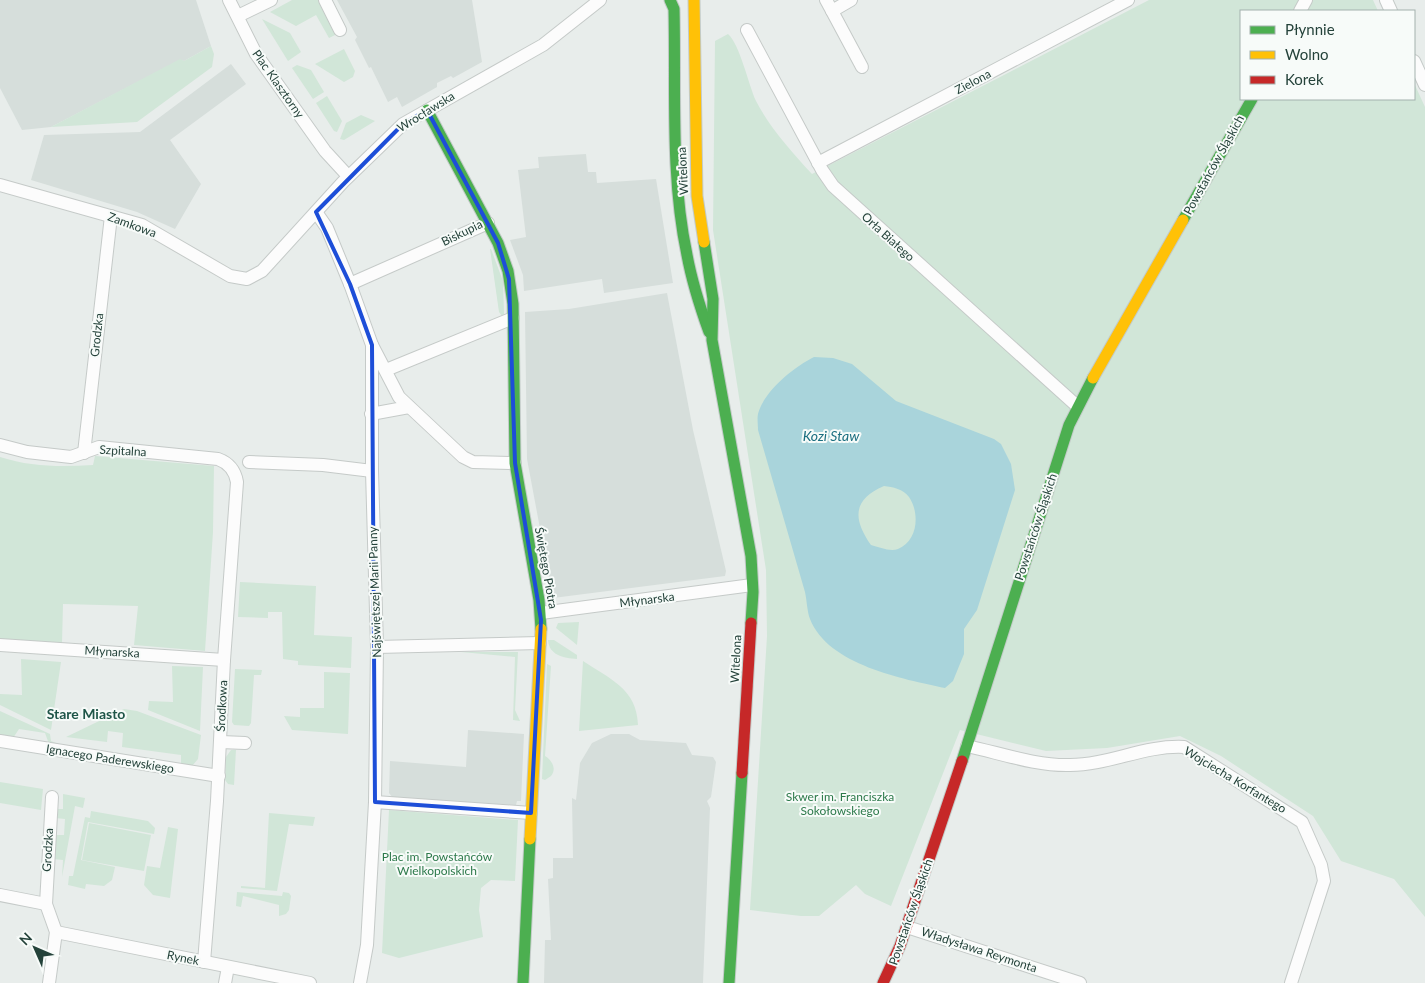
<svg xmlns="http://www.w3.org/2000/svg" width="1425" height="983" font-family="Lato,sans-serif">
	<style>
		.built { fill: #d6dedb }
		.green { fill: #d1e6d8 }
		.water { fill: #a9d4db; fill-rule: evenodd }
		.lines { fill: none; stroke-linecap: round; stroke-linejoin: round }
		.street-casing { stroke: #c5cac8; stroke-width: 14 }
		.fast-casing { stroke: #c3cbc8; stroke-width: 13 }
		.slow-casing { stroke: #c3cbc8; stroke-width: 13 }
		.jam-casing { stroke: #c3cbc8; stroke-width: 13 }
		.street { stroke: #fcfcfc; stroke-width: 12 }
		.fast { stroke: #4caf50; stroke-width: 11 }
		.slow { stroke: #ffc107; stroke-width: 11 }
		.jam { stroke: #c62828; stroke-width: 11 }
		.marked { fill: none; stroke: #1d4ed8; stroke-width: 4; stroke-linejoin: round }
		.labels { text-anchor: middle; stroke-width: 4; stroke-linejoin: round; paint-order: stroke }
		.street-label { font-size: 12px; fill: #24423a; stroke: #f7fbf9 }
		.park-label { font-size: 12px; fill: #2d7a4b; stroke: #f7fbf9 }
		.water-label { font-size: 14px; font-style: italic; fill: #1c6f80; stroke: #f7fbf9 }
		.neighbourhood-label { font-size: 14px; font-weight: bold; fill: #1f5548; stroke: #f7fbf9 }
	</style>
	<rect width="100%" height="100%" fill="#e8edeb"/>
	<g class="built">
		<path d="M0 0H196L211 46 184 61 180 60 51 127 22 130 0 88Z"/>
		<path d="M337 0H472L482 62 453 78 451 76 437 83V87L402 107 397 97 388 102 371 67 369 68 355 40 357 37Z"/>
		<path d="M231 64 246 84 170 140 201 184 175 229 137 212 31 180 44 135 140 132Z"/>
		<path d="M586 154 588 172H596L597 183 656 179 673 283 604 293 602 279 524 291 523 275 510 240 526 237 518 170 539 168 538 157Z"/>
		<path d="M667 293 693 430 726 571 725 576 553 598 527 459 525 312 569 309Z"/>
		<path d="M468 730 524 734 521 801H517L516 805 393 798 389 793 390 761 466 767Z"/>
		<path d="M611 734H629L640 740 686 743 692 755 713 757 716 762 711 797 707 801 710 808 703 983H544L545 940H551L548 879 553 878V858H573L572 798 576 800 580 763 592 743Z"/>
	</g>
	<g class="green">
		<path d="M292 0H318L337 34 329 38 316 15 296 26 270 12Z"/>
		<path d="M1149 0H1373L1378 11H1241V99H1414V83L1425 107V917L1394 879 1341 861 1313 816 1221 756 1180 736 1107 748 1046 751 960 730 891 906 865 894 856 885 819 916H801L750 910 767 636 766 570 713 230 715 41 728 34C740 45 748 83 756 101 770 128 792 152 812 174Z"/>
		<path d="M262 19 290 33 301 52 288 61Z"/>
		<path d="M211 46 214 54 212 67 137 122 51 127 180 59 184 61Z"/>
		<path d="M344 49 355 71 353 77 344 82 315 64Z"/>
		<path d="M297 65 311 70 324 92 313 99 292 68Z"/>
		<path d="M327 96 342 121 337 132 334 131 316 103Z"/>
		<path d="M361 115 375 121 344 140 340 139 346 123Z"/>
		<path d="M490 249H491L503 281 504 314 502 316 499 312Z"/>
		<path d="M95 456 214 466 213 532 205 651 134 645 138 606 63 604 62 643 0 641V457C31 467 61 467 93 465Z"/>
		<path d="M240 582 316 586 314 635 352 637 351 668 298 665V661L283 659 282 612H268V618L238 617Z"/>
		<path d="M579 622 577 645 556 628 558 623Z"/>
		<path d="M548 640H554L577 655V659C563 658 549 655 548 640Z"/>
		<path d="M461 652H518L515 710 520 721 513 720 515 657Z"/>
		<path d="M21 659 61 662 51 730 0 705V694L22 695Z"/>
		<path d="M583 661C610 679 637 689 638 725L579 731Z"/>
		<path d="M547 664 551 666 545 756C552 760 557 769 551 776L545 780 542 779Z"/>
		<path d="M172 666 203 667 200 731 148 710 149 701 173 702Z"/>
		<path d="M235 669 262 670 261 675H254L251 723 249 726 234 725 232 722Z"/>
		<path d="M324 672 350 673 348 734 292 730 284 716 300 717V708H324Z"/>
		<path d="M124 709 137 711 201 735 198 759 192 766 181 764V755L122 747 123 733 108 731 107 742 66 737Z"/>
		<path d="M0 711 50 734 51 741 56 743V745L49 744 45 733 19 729 13 738 0 736Z"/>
		<path d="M231 750H236L234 785 228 784 225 780 226 757Z"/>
		<path d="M0 782 43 789 41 810 0 803Z"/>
		<path d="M63 794 85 798 83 808 75 806 62 877 63 860 53 859 55 835H64L65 819 55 818 57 809H63Z"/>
		<path d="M389 810 518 820 515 881 491 880 481 888 479 910 483 937 399 958 382 953Z"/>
		<path d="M91 811 148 821 155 828 154 834 88 822 81 860 115 867 112 880 104 886 86 884 85 889 68 885 69 876H73L85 817 90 818Z"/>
		<path d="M269 813 315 817 313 826 289 824 277 891 241 888V886L265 888Z"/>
		<path d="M89 823 151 835 144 871 82 860Z"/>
		<path d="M168 827 178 829 170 898 153 895 144 885 147 866 160 868Z"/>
		<path d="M237 892 282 896 283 892 289 893 291 896 289 910 286 914 279 916V905L243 896 241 907 236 906Z"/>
	</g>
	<path class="water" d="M814 357 833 358 852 364 896 401 994 439 1001 444 1011 464 1015 490 977 610 964 629V654L953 681 945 688C903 679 828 665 810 619 807 611 807 601 805 592L758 430C758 425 757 418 758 414 764 391 794 367 814 357ZM884 486C893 487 903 489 909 497 920 513 918 541 898 549 890 552 879 547 871 545 853 519 852 500 884 486Z"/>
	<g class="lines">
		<g class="street-casing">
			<g id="street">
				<path d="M229 0 256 54 325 151 348 176"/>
				<path d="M325 0 340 30"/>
				<path d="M826 0 832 11 851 0"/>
				<path d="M1386 0 1391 11"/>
				<path d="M832 11 862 67"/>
				<path d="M1300 11 1306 0"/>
				<path d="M238 16 271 0"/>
				<path d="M747 30 822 170 833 186 1077 406"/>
				<path d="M1414 61 1425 85"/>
				<path d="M818 163 1128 0"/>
				<path d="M0 185 142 225 230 276 247 279 262 271 343 182 403 124 543 45 600 0"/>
				<path d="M316 212 327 228 350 284 372 345V471L377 647 375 802 367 945 360 983"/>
				<path d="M350 284 488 223"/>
				<path d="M372 345 399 397 463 457 473 462 515 463"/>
				<path d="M386 370 513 318"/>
				<path d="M371 414 409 407"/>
				<path d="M0 445 27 452 71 457 99 447 218 459C229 463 235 470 237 482L224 660 217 801 204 962"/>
				<path d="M84 453 111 216"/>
				<path d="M249 462 323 465 372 471"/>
				<path d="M541 613 752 585"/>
				<path d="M0 645 224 660"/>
				<path d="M377 647 540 643"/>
				<path d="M0 741 219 776"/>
				<path d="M221 742 245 743"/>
				<path d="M967 746C1000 753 1036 766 1070 765 1109 765 1144 745 1184 747L1302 822 1321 865 1324 881 1291 983"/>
				<path d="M375 802 531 813"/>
				<path d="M0 895 46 904"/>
				<path d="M907 927 1080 983"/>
				<path d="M56 932 310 983"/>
				<path d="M49 983 56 932 46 904 52 797"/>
				<path d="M225 983 228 967"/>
			</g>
		</g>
		<g class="fast-casing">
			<g id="fast">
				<path d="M670 0 674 9C676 91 670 175 687 255 692 282 700 307 709 332"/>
				<path d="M427 110 498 243 508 271 513 304 515 463 539 600 541 629"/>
				<path d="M1183 220 1252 99"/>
				<path d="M704 242 713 299 712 340 751 556 753 592 751 623"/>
				<path d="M962 761 1069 425 1093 378"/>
				<path d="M523 983 530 839"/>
				<path d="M729 983 742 773"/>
			</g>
		</g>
		<g class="slow-casing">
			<g id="slow">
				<path d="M694 0 697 196 704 242"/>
				<path d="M1093 378 1183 220"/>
				<path d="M530 839 541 629"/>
			</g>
		</g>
		<g class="jam-casing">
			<g id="jam">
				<path d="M742 773 751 623"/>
				<path d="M883 983 900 946 962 761"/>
			</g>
		</g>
		<use href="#street" class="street"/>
		<use href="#fast" class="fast"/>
		<use href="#slow" class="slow"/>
		<use href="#jam" class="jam"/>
	</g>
	<path class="marked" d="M427 110 498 243 509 279 515 463 541 620 531 813 375 802 372 345 350 284 316 212 403 124Z"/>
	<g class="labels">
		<g class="street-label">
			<text transform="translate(973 82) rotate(-28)" y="4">Zielona</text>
			<text transform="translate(278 84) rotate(55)" y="4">Plac Klasztorny</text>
			<text transform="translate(426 112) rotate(-32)" y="4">Wrocławska</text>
			<text transform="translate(1214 165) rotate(-61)" y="4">Powstańców Śląskich</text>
			<text transform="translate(683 171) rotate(-93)" y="4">Witelona</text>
			<text transform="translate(132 225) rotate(20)" y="4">Zamkowa</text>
			<text transform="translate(462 233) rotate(-26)" y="4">Biskupia</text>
			<text transform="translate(888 237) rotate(42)" y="4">Orła Białego</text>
			<text transform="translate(97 335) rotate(-84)" y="4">Grodzka</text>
			<text transform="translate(123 451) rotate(3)" y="4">Szpitalna</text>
			<text transform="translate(1036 527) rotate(-72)" y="4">Powstańców Śląskich</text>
			<text transform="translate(546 568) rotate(80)" y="4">Świętego Piotra</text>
			<text transform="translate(375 592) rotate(-92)" y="4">Najświętszej Marii Panny</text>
			<text transform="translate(647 600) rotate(-7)" y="4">Młynarska</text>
			<text transform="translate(112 652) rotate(3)" y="4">Młynarska</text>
			<text transform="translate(736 659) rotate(-87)" y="4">Witelona</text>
			<text transform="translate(222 706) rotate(-87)" y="4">Środkowa</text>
			<text transform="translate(110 759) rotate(9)" y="4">Ignacego Paderewskiego</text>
			<text transform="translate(1235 780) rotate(31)" y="4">Wojciecha Korfantego</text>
			<text transform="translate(48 850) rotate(-87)" y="4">Grodzka</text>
			<text transform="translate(911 912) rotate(-71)" y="4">Powstańców Śląskich</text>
			<text transform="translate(979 950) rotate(18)" y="4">Władysława Reymonta</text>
			<text transform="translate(183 958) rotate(11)" y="4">Rynek</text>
		</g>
		<g class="park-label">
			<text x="840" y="801">Skwer im. Franciszka<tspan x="840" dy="14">Sokołowskiego</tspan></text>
			<text x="437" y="861">Plac im. Powstańców<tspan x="437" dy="14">Wielkopolskich</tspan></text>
		</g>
		<g class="water-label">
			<text x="831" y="441">Kozi Staw</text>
		</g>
		<g class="neighbourhood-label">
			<text x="86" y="719">Stare Miasto</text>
		</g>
	</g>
	<rect x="1240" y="10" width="175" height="90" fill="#f7fbf9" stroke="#a3b1ad"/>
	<rect x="1250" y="26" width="25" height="8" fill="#4caf50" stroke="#a3b1ad"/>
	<text x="1285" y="35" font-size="15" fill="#24423a">Płynnie</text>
	<rect x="1250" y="51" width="25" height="8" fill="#ffc107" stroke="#a3b1ad"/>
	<text x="1285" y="60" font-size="15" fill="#24423a">Wolno</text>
	<rect x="1250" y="76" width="25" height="8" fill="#c62828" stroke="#a3b1ad"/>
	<text x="1285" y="85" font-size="15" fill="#24423a">Korek</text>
	<g transform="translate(35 948) rotate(315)" stroke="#f7fbf9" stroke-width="4" paint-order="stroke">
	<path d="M0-4L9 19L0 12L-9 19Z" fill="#24423a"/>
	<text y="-8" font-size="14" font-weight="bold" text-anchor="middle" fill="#24423a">N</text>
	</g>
</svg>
